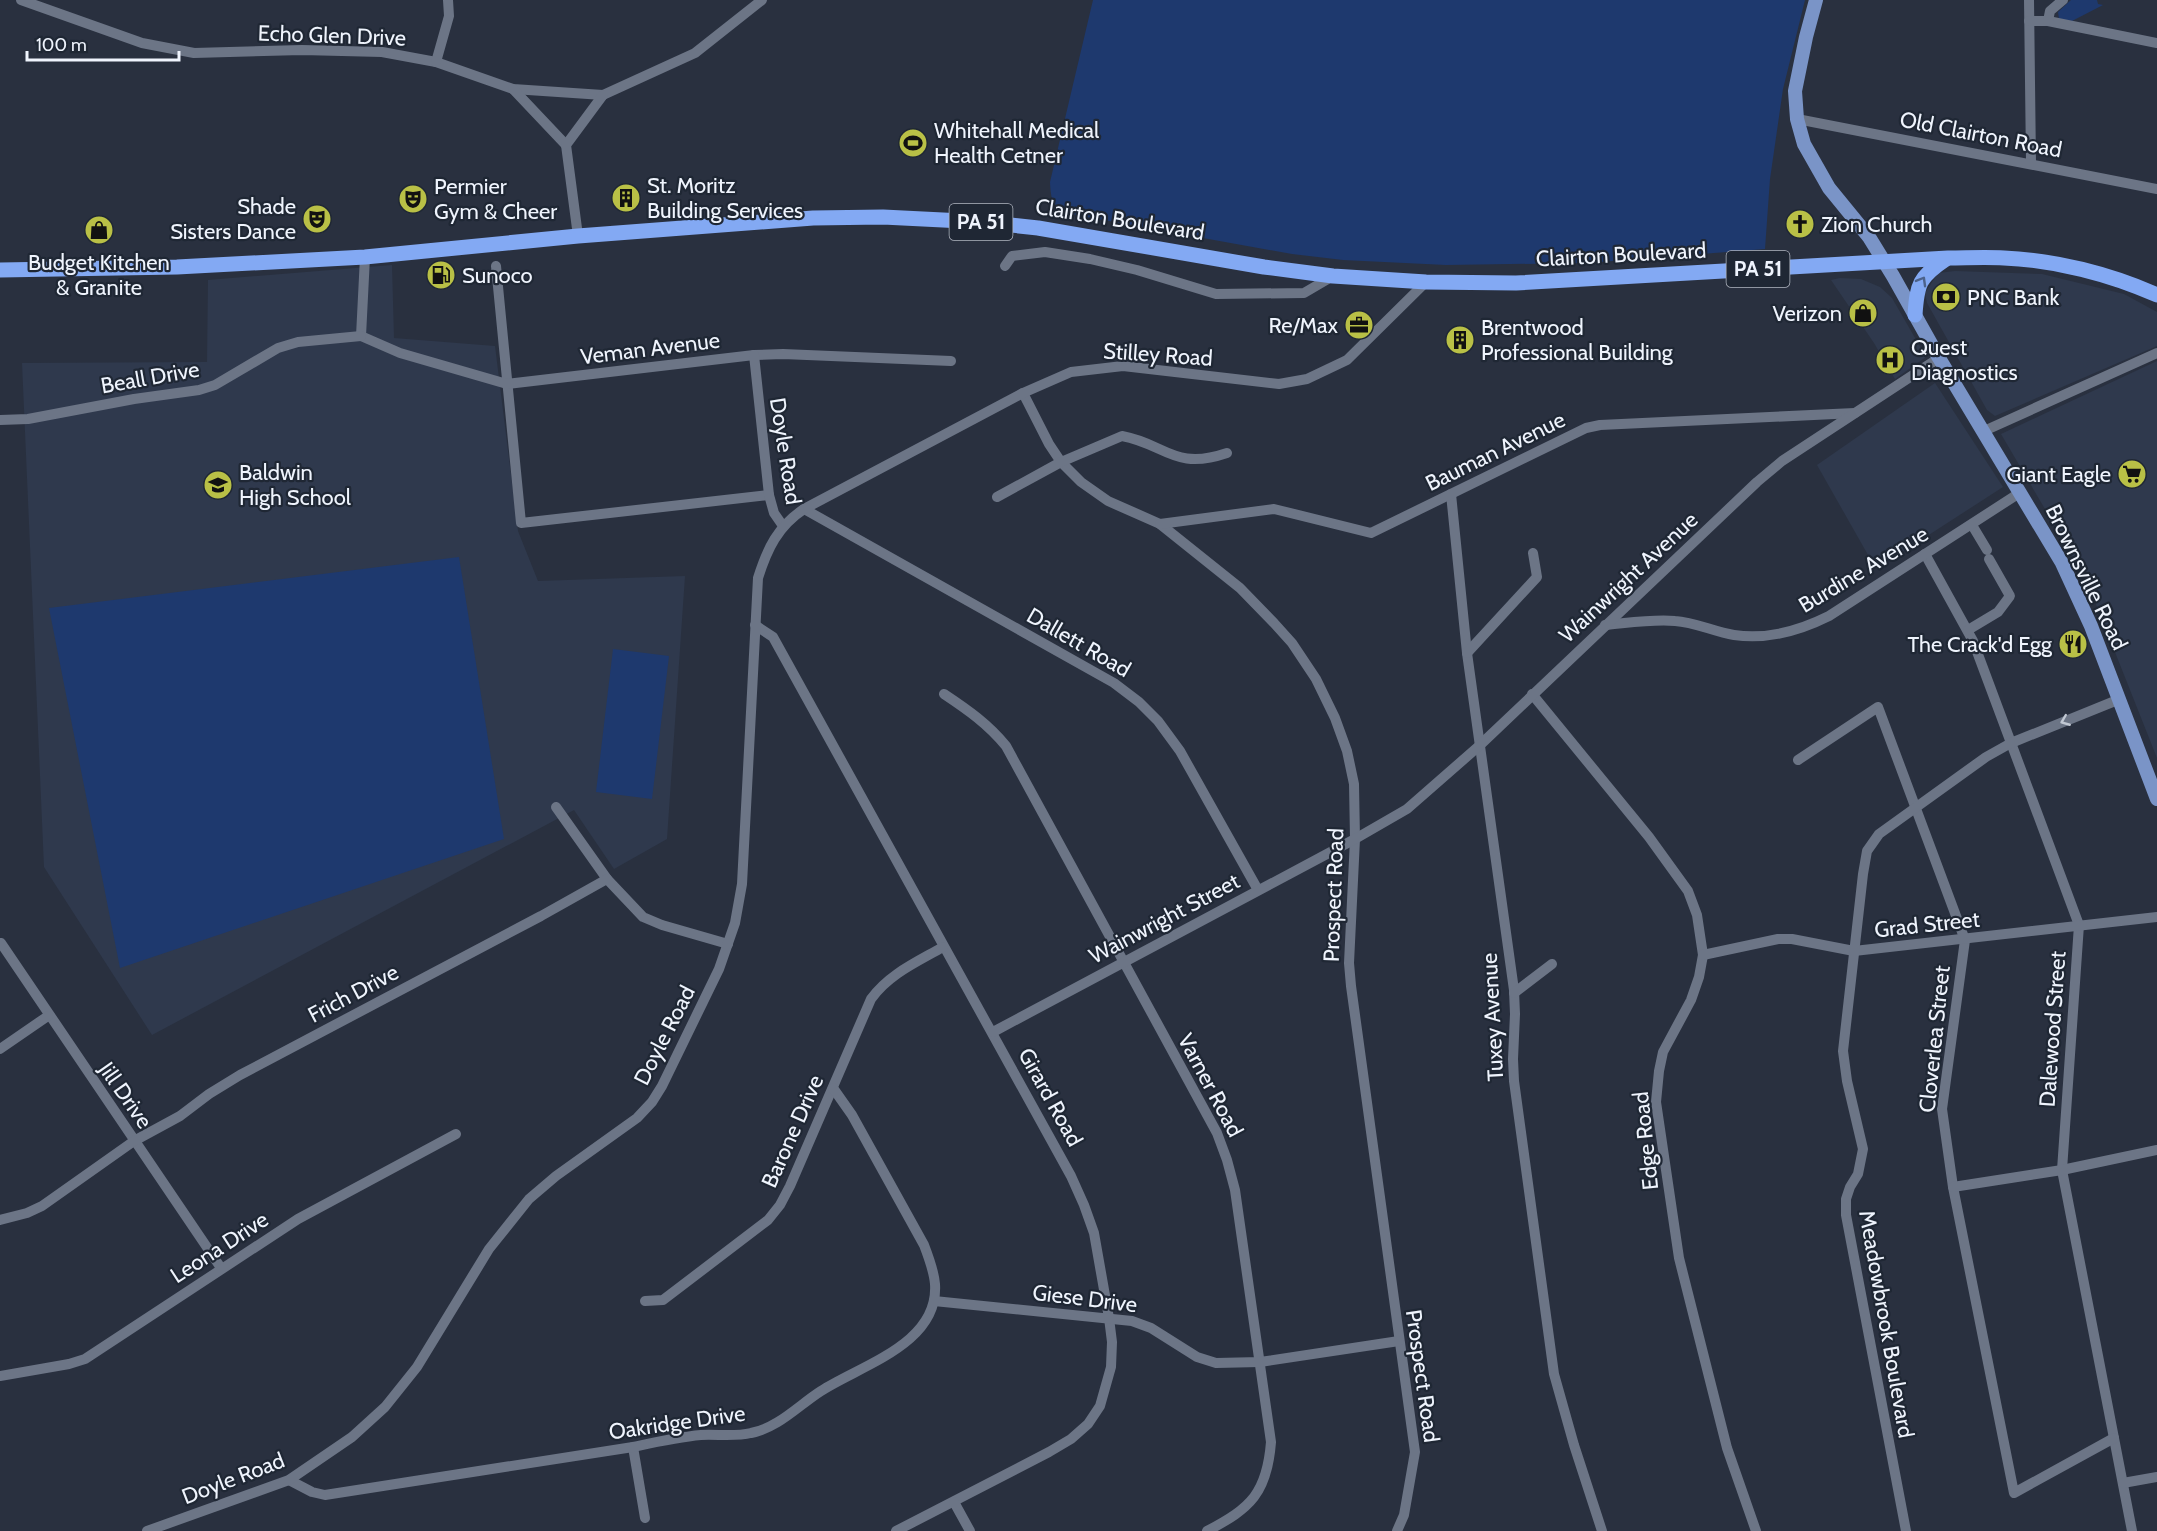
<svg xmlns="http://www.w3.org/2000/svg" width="2157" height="1531" font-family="Cabin,sans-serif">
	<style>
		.built { fill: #2f394d }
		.green { fill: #1e396e }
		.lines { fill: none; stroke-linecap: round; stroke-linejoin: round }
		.minor { stroke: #6c7586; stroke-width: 10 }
		.major { stroke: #7a94c7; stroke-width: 14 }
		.highway { stroke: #83a9f3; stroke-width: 15 }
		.oneway { stroke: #4c628a }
		.oneway2 { stroke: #c1c8d3 }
		.labels { text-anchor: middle; stroke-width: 4.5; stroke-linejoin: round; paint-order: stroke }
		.shield { fill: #1f2734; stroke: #b1b6c1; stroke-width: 1.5 }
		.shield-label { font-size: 21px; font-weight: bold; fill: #eff4fd }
		.street-label { font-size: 22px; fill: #eff4fd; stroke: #1f2734 }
		.poi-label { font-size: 22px; fill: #eff4fd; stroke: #1f2734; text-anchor: start }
	</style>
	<rect width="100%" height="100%" fill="#29303f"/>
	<g class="built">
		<path d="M392 265 394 338 495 346 518 531 538 581 685 576 667 839 614 869 574 810 152 1035 44 867 22 363 207 362 208 280Z"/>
		<path d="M1955 271 2042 274 2124 294 2157 312V346L1995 416 1987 410 1927 303 1925 293 1938 273Z"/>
		<path d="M1840 278 1861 279 1880 287 1892 298 1926 357 1895 379 1874 343 1831 280Z"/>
		<path d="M2157 361V758L2086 579 2001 434Z"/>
		<path d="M1935 383 2003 487 1876 569 1817 465Z"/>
	</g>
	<g class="green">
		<path d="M1093 0H1805L1783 89 1770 179 1765 249 1587 263 1446 265 1343 260 1292 254 1076 215C1054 209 1051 205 1050 182Z"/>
		<path d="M2071 0H2097L2098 4 2103 5 2072 21 2059 19 2058 12Z"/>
		<path d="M459 557 504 839 120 968 49 608Z"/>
		<path d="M613 649 669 656 652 799 596 792Z"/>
	</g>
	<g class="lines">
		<g class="minor">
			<path d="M21 0 142 43 194 53 302 50 382 52 436 62 513 89 603 95 695 53 762 0"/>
			<path d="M2029 0 2031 163"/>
			<path d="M2029 21H2048L2157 43"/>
			<path d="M2048 21 2050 11 2063 0"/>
			<path d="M436 62 449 16 448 0"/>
			<path d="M513 89 566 145"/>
			<path d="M1797 119 2157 189"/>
			<path d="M578 236 566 145 603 95"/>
			<path d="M496 266 521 523 769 495"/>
			<path d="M1005 266 1012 256 1045 252 1090 259 1137 270 1216 294 1304 293 1333 276"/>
			<path d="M361 336 400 353 507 384 754 355 783 354 951 361"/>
			<path d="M361 336 365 257"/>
			<path d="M754 355 769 495 774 513 783 526"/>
			<path d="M1023 393 1049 444 1061 462 1081 482 1108 501 1160 524 1240 588 1274 623 1292 643 1316 679 1335 718 1347 751 1354 784 1355 839 1349 963 1351 986 1415 1452 1404 1515 1397 1531"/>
			<path d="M0 420 28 419 134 399 199 390 215 385 278 348 298 342 361 336"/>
			<path d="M1984 431 2157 353"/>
			<path d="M1451 494 1467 653 1514 990 1515 1014 1513 1059 1514 1081 1554 1374 1574 1445 1602 1531"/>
			<path d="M997 497 1061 462 1122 436C1166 444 1174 471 1227 453"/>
			<path d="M804 509 1114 683 1139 702 1158 721 1180 751 1258 890"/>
			<path d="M1160 524 1274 509 1371 533 1586 428 1600 425 1855 413"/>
			<path d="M1972 525 1987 550"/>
			<path d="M1925 554 1973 641 2079 925 2062 1170 2132 1531"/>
			<path d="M755 625 773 637 1071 1176 1084 1205 1094 1233 1109 1318 1112 1342 1111 1367 1100 1406 1088 1424 1071 1439 1049 1452 896 1531"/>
			<path d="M1605 625C1628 623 1652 619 1675 621 1695 622 1714 632 1734 635 1767 640 1799 631 1829 616L2021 492"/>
			<path d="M1968 630 1998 612 2010 596 1989 559"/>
			<path d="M1467 653 1537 577 1533 553"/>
			<path d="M944 694C968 710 988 724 1006 746L1217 1133 1227 1160 1235 1190 1271 1442C1267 1493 1251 1508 1207 1531"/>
			<path d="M1532 694 1649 837 1688 891 1697 915 1703 955 1699 977 1691 1000 1663 1052 1659 1071 1656 1102 1679 1258 1727 1448 1756 1531"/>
			<path d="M1798 760 1878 707 1965 940 1942 1109 1953 1187 2014 1493 2114 1438"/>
			<path d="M556 807 607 879"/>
			<path d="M1 943 221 1268"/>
			<path d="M1703 955 1778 939H1792L1854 951 2157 917"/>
			<path d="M1514 993 1552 964"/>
			<path d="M993 1032 1355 839 1407 809 1479 746 1757 482 1782 461 1939 358"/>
			<path d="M0 1049 48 1016"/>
			<path d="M1953 1187 2062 1170 2157 1150"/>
			<path d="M0 1220 27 1213 42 1206 134 1141 180 1116 209 1094 240 1075 541 916 607 879 643 917 662 925 728 944"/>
			<path d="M645 1301 663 1300 768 1220 780 1205 790 1186 871 999C889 974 917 962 943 947"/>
			<path d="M934 1301 1132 1321 1151 1328 1197 1357 1216 1363 1260 1362 1399 1341"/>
			<path d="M0 1376 69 1364 85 1359 298 1219 456 1134"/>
			<path d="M633 1447 645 1518"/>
			<path d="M289 1480 312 1492 325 1495 633 1447C656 1442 678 1437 701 1435 717 1434 735 1437 751 1433 778 1428 799 1405 821 1391 861 1365 939 1344 935 1284 934 1271 929 1258 924 1245L852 1115 833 1088"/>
			<path d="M2123 1483 2157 1477"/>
			<path d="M954 1502 970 1531"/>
			<path d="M147 1531 289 1480 352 1437 385 1407 417 1367 489 1249 529 1199 556 1176 637 1118 652 1102 662 1086 719 969 735 923 742 884 758 578C767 549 778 526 804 509L1023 393 1071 372 1123 366 1279 384 1307 379 1347 360 1426 282"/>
			<path d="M1906 1531 1846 1215V1199L1850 1187 1858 1174 1863 1149 1847 1081 1843 1051 1863 874 1867 851 1879 834 1986 757 2011 743 2120 699"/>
		</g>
		<path class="major" d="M1816 0 1806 37 1795 91 1797 119 1804 144 1829 188 1869 237 1893 276 1939 358 2062 563 2091 626 2157 799"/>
		<g class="highway">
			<path d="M0 270 177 267 365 257 578 236 813 218 883 217 983 222 1038 228 1264 267 1333 276 1426 282 1516 283 1948 258C1966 258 1985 257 2004 258 2055 260 2110 274 2157 295"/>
			<path d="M1915 315C1917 284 1919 277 1946 259"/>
		</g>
	</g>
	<defs><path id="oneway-chevron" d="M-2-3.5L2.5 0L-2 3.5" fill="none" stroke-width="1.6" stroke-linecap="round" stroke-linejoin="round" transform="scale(1.5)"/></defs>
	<use class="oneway" href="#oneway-chevron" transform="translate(1922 281) rotate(-60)"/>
	<use class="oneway2" href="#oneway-chevron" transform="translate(2065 721) rotate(158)"/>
	<defs>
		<g id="stadium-disc" transform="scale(1.5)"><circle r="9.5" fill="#b9c046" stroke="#1f2734"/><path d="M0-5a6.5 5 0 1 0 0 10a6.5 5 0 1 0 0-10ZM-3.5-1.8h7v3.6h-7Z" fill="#111"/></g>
		<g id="building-disc" transform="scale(1.5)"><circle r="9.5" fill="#b9c046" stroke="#1f2734"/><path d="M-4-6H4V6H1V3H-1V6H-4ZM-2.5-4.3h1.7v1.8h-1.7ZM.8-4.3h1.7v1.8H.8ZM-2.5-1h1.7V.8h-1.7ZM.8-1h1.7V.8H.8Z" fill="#111"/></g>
		<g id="theatre-disc" transform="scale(1.5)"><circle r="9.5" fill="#b9c046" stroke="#1f2734"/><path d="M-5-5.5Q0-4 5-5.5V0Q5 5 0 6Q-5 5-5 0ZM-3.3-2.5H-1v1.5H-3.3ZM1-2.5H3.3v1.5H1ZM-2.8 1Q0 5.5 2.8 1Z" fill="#111"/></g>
		<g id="church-disc" transform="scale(1.5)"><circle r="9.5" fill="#b9c046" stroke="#1f2734"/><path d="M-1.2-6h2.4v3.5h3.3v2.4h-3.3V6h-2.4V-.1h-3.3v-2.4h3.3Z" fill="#111"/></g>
		<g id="shop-disc" transform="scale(1.5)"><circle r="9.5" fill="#b9c046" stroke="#1f2734"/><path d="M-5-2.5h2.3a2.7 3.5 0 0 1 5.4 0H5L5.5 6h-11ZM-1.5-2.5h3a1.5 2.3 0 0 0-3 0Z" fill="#111"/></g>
		<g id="fuel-disc" transform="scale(1.5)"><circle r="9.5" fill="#b9c046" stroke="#1f2734"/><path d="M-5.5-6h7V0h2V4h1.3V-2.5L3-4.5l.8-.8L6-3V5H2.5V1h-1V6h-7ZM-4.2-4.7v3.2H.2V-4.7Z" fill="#111"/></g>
		<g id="bank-disc" transform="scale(1.5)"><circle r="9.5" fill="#b9c046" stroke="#1f2734"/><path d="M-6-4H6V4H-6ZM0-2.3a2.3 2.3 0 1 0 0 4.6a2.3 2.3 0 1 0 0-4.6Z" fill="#111"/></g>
		<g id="office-disc" transform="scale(1.5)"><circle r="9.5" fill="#b9c046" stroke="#1f2734"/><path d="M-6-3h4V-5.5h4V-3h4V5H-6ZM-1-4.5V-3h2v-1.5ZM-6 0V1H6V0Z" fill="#111"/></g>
		<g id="hospital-disc" transform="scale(1.5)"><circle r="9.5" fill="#b9c046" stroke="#1f2734"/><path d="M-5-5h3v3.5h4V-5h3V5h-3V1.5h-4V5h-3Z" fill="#111"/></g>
		<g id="supermarket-disc" transform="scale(1.5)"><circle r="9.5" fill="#b9c046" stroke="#1f2734"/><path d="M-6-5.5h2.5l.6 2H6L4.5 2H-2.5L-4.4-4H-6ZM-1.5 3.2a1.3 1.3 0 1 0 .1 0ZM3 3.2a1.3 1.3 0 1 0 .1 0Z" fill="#111"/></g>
		<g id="school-disc" transform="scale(1.5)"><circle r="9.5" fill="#b9c046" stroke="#1f2734"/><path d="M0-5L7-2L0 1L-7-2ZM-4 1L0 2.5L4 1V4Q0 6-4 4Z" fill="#111"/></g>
		<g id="restaurant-disc" transform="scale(1.5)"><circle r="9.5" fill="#b9c046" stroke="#1f2734"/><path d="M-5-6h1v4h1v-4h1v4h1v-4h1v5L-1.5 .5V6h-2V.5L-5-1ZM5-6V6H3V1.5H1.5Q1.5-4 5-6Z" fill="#111"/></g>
	</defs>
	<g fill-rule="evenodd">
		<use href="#stadium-disc" x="913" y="143"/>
		<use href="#building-disc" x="626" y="198"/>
		<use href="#theatre-disc" x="413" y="199"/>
		<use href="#theatre-disc" x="317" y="219"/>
		<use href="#church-disc" x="1800" y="224"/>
		<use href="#shop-disc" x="99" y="230"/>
		<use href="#fuel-disc" x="441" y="275"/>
		<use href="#bank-disc" x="1946" y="297"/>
		<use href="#shop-disc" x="1863" y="313"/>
		<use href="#office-disc" x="1359" y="325"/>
		<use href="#building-disc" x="1460" y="340"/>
		<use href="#hospital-disc" x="1890" y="360"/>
		<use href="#supermarket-disc" x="2132" y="474"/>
		<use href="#school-disc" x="218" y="485"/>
		<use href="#restaurant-disc" x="2073" y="644"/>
	</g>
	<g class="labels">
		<g class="shield">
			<rect x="949.5" y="204" width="63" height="36" rx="4.5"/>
			<rect x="1726.5" y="251" width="63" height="36" rx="4.5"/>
		</g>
		<g class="shield-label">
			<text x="981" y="229">PA 51</text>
			<text x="1758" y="276">PA 51</text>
		</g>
		<g class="street-label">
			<text transform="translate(332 35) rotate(2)" y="8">Echo Glen Drive</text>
			<text transform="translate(1981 134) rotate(11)" y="8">Old Clairton Road</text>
			<text transform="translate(1120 219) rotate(9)" y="8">Clairton Boulevard</text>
			<text transform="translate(1621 254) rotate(-3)" y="8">Clairton Boulevard</text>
			<text transform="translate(650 348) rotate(-7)" y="8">Veman Avenue</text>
			<text transform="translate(1158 354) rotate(4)" y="8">Stilley Road</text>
			<text transform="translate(150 377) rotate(-10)" y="8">Beall Drive</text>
			<text transform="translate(786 451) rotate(81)" y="8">Doyle Road</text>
			<text transform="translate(1495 451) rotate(-26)" y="8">Bauman Avenue</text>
			<text transform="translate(1863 569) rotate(-31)" y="8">Burdine Avenue</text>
			<text transform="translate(1628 577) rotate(-43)" y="8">Wainwright Avenue</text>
			<text transform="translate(2087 577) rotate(64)" y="8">Brownsville Road</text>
			<text transform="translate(1079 642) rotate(30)" y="8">Dallett Road</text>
			<text transform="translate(1333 895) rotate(-88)" y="8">Prospect Road</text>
			<text transform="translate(1164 918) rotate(-28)" y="8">Wainwright Street</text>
			<text transform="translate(1927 924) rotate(-6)" y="8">Grad Street</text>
			<text transform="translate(353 993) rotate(-28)" y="8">Frich Drive</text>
			<text transform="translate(1492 1017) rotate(-93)" y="8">Tuxey Avenue</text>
			<text transform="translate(2052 1029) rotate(-86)" y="8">Dalewood Street</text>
			<text transform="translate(664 1035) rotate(-63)" y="8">Doyle Road</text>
			<text transform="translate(1934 1039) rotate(-84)" y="8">Cloverlea Street</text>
			<text transform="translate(1211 1085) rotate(62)" y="8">Varner Road</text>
			<text transform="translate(126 1095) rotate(55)" y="8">Jill Drive</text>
			<text transform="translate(1051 1097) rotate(61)" y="8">Girard Road</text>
			<text transform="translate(792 1131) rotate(-66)" y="8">Barone Drive</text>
			<text transform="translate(1645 1141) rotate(-96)" y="8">Edge Road</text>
			<text transform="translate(219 1247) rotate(-33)" y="8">Leona Drive</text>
			<text transform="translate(1085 1298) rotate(7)" y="8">Giese Drive</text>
			<text transform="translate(1887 1324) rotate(80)" y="8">Meadowbrook Boulevard</text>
			<text transform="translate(1423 1376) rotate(82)" y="8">Prospect Road</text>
			<text transform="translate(677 1422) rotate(-8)" y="8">Oakridge Drive</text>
			<text transform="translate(233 1478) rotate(-21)" y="8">Doyle Road</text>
		</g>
		<g class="poi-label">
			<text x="934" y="138">Whitehall Medical<tspan x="934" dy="25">Health Cetner</tspan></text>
			<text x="647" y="193">St. Moritz<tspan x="647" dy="25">Building Services</tspan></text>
			<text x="434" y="194">Permier<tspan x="434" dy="25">Gym &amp; Cheer</tspan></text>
			<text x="296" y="214" text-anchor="end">Shade<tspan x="296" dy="25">Sisters Dance</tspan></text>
			<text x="1821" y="232">Zion Church</text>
			<text x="99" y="270" text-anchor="middle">Budget Kitchen<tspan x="99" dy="25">&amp; Granite</tspan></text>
			<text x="462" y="283">Sunoco</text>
			<text x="1967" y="305">PNC Bank</text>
			<text x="1842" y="321" text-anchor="end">Verizon</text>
			<text x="1338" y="333" text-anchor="end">Re/Max</text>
			<text x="1481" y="335">Brentwood<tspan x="1481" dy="25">Professional Building</tspan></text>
			<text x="1911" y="355">Quest<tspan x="1911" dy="25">Diagnostics</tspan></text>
			<text x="239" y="480">Baldwin<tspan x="239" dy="25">High School</tspan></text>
			<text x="2111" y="482" text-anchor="end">Giant Eagle</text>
			<text x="2052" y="652" text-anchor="end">The Crack'd Egg</text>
		</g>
	</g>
	<path d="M27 51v9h152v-9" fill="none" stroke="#eff4fd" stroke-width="3"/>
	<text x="36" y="51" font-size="18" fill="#eff4fd" stroke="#1f2734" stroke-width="4.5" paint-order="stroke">100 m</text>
</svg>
